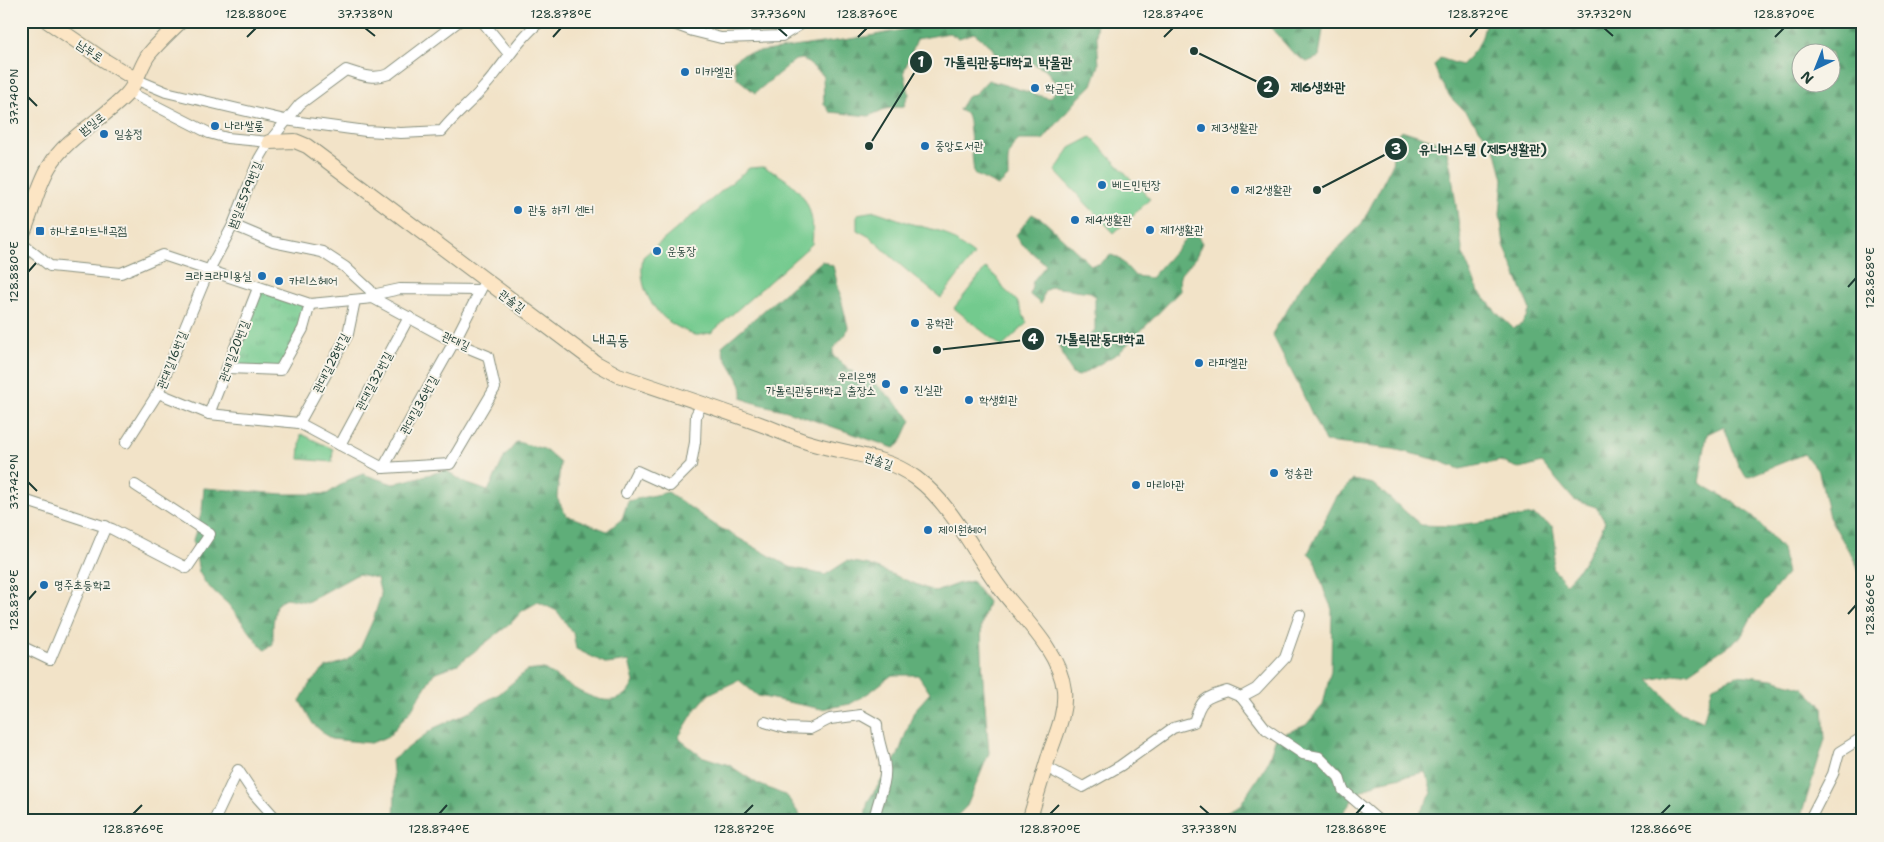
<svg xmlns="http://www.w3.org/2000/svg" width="1884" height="842" font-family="'Shantell Sans','Poor Story',sans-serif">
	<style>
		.grass { fill: #73ca8e; stroke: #498461 }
		.forest { fill: url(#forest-firs); stroke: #3e7656; fill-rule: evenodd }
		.park { fill: url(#park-tufts); stroke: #498461 }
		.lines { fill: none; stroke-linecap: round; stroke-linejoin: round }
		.street-casing { stroke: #88907e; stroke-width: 12 }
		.secondary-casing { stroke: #88907e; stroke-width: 16 }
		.street { stroke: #fff; stroke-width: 10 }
		.secondary { stroke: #fce5c4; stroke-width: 14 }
		.ticks { fill: none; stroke: #1f3d34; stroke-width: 2 }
		.poi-dot { fill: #1f6fb2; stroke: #f7f3e8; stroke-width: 2 }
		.labels { text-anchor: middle; stroke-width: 4; stroke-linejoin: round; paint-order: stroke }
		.street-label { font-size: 12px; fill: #1f3d34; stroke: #f7f3e8 }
		.poi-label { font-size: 12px; fill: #1f3d34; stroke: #f7f3e8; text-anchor: start }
		.quarter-label { font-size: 15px; fill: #1f3d34; stroke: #f7f3e8 }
		.leader { fill: none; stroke: #1f3d34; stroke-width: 2 }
		.callout-dot { fill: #1f3d34; stroke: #f7f3e8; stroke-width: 2 }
		.mark-label { font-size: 15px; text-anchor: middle; font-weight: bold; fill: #fff }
		.callout-label { font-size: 14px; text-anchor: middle; font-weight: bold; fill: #1f3d34; stroke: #f7f3e8; stroke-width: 4; stroke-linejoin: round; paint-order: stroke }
		.neatline { fill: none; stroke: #1f3d34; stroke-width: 2 }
		.ticks-label { font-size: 12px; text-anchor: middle; fill: #1f3d34 }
	</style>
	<defs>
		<pattern id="forest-firs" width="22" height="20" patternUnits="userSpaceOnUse" patternTransform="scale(1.25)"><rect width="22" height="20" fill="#5eae79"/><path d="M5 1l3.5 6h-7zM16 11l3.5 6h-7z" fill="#4d8f64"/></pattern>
		<pattern id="park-tufts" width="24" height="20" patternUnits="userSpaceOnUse" patternTransform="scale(1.25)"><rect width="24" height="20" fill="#73ca8e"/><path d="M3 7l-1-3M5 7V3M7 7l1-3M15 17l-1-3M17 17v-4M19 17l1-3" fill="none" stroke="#5ea575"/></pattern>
	</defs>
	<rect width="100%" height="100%" fill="#f7f3e8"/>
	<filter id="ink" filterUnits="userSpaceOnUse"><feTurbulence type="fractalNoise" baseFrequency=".02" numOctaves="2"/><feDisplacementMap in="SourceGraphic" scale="10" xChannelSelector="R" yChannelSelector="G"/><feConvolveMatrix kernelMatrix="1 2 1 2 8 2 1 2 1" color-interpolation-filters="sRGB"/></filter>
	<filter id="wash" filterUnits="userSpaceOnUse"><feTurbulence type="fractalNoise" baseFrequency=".0096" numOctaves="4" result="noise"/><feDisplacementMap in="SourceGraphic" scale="20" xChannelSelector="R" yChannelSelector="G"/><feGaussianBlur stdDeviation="1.12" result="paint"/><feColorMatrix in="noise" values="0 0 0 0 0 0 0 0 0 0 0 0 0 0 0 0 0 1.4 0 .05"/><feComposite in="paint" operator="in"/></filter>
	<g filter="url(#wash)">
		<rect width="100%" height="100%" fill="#f2e3c8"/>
		<g class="grass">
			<path d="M1091 137 1150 199 1114 233 1055 171 1070 148Z"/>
			<path d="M763 167C798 182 817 204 812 244L711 333C706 333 700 336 695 335 692 335 687 332 684 330 655 318 637 289 643 257L749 168Z"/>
			<path d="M875 211 912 224 943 232 974 255 941 298 905 269 870 237 857 230V214Z"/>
			<path d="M986 268 997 278 1004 289 1017 301 1027 323 1002 347 954 308Z"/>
		</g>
		<g class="forest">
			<path d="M951 21H1097L1096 25 1099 65 1092 85 1078 99 1043 140H1019C1006 152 1008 160 1008 177L998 186 974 174 969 122 967 114 959 110 967 97 976 93 988 80 1048 98 1054 94 1056 84 1046 70 1025 60 1006 65 999 61 991 46 974 33 959 38 949 33 917 39 904 71 909 94 904 106 885 109 869 116 830 112 824 104 823 75 803 59 795 60 755 93 737 78 733 61 744 54 864 37Z"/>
			<path d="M1265 21H1324L1319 57 1307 62 1293 53Z"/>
			<path d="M1485 21H1863V589L1857 565 1829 517 1819 472 1804 454 1747 477 1738 465 1724 426 1707 434 1699 483 1728 499 1753 516 1782 549 1787 574 1751 618 1741 637 1689 672 1649 680 1681 713 1703 721 1713 686 1738 675 1773 679 1804 688 1823 707 1825 739 1801 816 1797 821H1415L1432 793 1426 772 1378 782 1357 794 1337 821H1221L1222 814 1240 805 1267 764 1276 737 1306 725 1323 705 1331 670 1332 609 1325 593 1314 559 1308 553 1337 496 1353 480 1373 484 1421 525 1450 526 1534 515 1553 527 1556 547 1552 568 1566 583C1586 563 1593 547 1605 522L1596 507 1574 500 1542 463 1521 469 1500 461 1460 469 1434 459 1393 449 1325 442 1298 384 1272 334 1302 285 1361 225 1392 165 1395 138 1401 130 1445 144 1451 169 1463 255 1478 290 1498 314 1513 328 1522 324 1530 310 1504 245 1500 214 1503 179 1495 148 1469 116 1451 98 1442 84 1434 66 1440 58 1461 65C1475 52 1484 41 1485 21ZM1802 52H1832V82H1802Z"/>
			<path d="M1032 214 1043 220 1091 265 1099 264 1111 255 1119 258 1135 276 1151 278 1192 232H1195L1202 243C1199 249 1197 257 1192 262 1181 275 1178 271 1180 291L1120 352 1079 376 1072 374 1059 346 1062 341 1086 338 1095 330V297L1091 292 1051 287 1044 292 1041 304 1030 295 1033 281 1046 265 1020 242 1016 235Z"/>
			<path d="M822 261 833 266 848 327 846 334 833 349V356L864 381 877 385 908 415 911 420 900 444 894 448 787 411 751 402 742 398C744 375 724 366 722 346Z"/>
			<path d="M517 442 544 449 560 463 557 498 566 515 607 531 622 519 628 501 668 492 715 525 790 567 825 575 847 561 869 565 935 592 957 584 972 581 988 602 981 627 983 680 989 753 967 806 952 821H864L868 801 898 755 914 711 930 693 918 675H892L870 692 850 704 822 709 758 696 739 680 709 694 695 710 678 738 701 756 729 765 758 784 787 796 801 817V821H394L395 793 392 760 434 728 470 712 482 703 499 694 526 671 544 669C563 681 603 713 625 695 629 692 632 686 634 682L629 661 607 664 576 649 573 633 557 611 538 602 522 611 510 624 458 664 434 673 411 710 389 736 371 743 331 739 313 724 300 701 310 683 325 668 346 661 360 649 373 620 381 595 377 578 358 574 307 602 286 598 276 605 273 624V644L264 650 228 604 206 584 199 572 193 540 202 511 204 488 283 494H327L348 480 363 474 393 484 446 470 465 483 488 491 505 456Z"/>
		</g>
		<g class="park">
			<path d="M258 288 310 304 280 370 227 368Z"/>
			<path d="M301 434 333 449 332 462 299 459Z"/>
		</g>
	</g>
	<g filter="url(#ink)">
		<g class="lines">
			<g class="street-casing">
				<g id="street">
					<path d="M482 21 509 54"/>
					<path d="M666 21 693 31 721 38 782 36 806 21"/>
					<path d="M135 79 166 92 285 120 366 131 401 133 442 131C455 114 472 102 485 86 504 65 518 39 541 21"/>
					<path d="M129 92 209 133 227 138 269 142"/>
					<path d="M233 225 273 242 322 252 345 267 370 290 373 298"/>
					<path d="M21 243 50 266 121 273 163 255 310 304 373 298 454 342 488 356 495 388 450 464 383 468 299 423 209 414 158 393"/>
					<path d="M372 295 400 289 480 290"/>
					<path d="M227 368 280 370 303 329 310 304"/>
					<path d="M209 414 258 288"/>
					<path d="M299 423 348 334 355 300"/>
					<path d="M126 443 158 393 208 272 233 225 259 159 269 142 300 104 346 70C362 75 373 80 389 74L459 21"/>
					<path d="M340 445 409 317"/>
					<path d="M383 468 454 342 485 281"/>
					<path d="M626 493 637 471 670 486 691 465 695 442 696 415 702 404"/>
					<path d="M21 499 112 529 187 568 210 534 135 485"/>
					<path d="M21 646 50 660 106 526"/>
					<path d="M1241 697 1266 729 1303 754 1319 757 1339 777 1343 790 1379 821"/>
					<path d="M765 722 785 728 810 729 830 719 861 715 877 724C877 741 884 752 885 767 887 785 876 803 874 821"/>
					<path d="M1046 767 1083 787 1120 766 1173 728 1194 722C1201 699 1204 698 1227 691L1241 697 1256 689 1285 658 1300 615"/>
					<path d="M214 821 238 770 254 794 278 821"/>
					<path d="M1809 821 1833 774 1839 752 1863 737"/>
				</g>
			</g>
			<g class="secondary-casing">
				<g id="secondary">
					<path d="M47 21 104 60 135 79"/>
					<path d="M269 142 295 141 307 146 596 363 618 375C665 391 713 407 760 424 777 430 793 438 810 443 846 454 885 455 916 478 954 506 975 556 1003 592 1025 620 1060 653 1064 690 1066 712 1057 732 1050 752 1043 775 1036 798 1029 821"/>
					<path d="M21 238C32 215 36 189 49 167 67 136 103 120 127 94 137 84 140 66 149 54 158 43 170 32 181 21"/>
				</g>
			</g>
			<use href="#street" class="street"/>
			<use href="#secondary" class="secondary"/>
		</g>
	</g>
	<path class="ticks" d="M365 28 375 36M778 28 787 36M1604 28 1613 36M247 37 256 28M553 37 561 28M858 37 867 28M1164 37 1173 28M1470 37 1478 28M1775 37 1784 28M28 97 37 106M28 272 36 263M1848 287 1856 278M28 482 37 491M28 600 36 591M1848 614 1856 605M1200 806 1209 814M133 814 142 805M439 814 447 805M744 814 753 805M1050 814 1059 805M1356 814 1364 805M1661 814 1670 805"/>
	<g class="poi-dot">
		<circle cx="685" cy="72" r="5"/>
		<circle cx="1035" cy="88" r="5"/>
		<circle cx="215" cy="126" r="5"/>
		<circle cx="1201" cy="128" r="5"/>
		<circle cx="104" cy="134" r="5"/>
		<circle cx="925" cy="146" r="5"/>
		<circle cx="1102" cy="185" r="5"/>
		<circle cx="1235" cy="190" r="5"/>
		<circle cx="518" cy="210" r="5"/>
		<circle cx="1075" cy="220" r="5"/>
		<circle cx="1150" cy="230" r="5"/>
		<rect x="35" y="226" width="10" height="10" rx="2.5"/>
		<circle cx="657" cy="251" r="5"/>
		<circle cx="262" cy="276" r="5"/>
		<circle cx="279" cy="281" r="5"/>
		<circle cx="915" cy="323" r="5"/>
		<circle cx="1199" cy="363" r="5"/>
		<circle cx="886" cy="384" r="5"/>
		<circle cx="904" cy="390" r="5"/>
		<circle cx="969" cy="400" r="5"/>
		<circle cx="1274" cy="473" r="5"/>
		<circle cx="1136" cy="485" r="5"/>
		<circle cx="928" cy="530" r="5"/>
		<circle cx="44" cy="585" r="5"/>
	</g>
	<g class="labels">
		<g class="street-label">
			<text transform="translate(90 51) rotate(34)" y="4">남부로</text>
			<text transform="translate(92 124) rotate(-38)" y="4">범일로</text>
			<text transform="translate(245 195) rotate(-68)" y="4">범일로579번길</text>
			<text transform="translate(512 301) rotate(37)" y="4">관솔길</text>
			<text transform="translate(456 341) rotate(24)" y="4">관대길</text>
			<text transform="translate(234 351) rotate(-69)" y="4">관대길20번길</text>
			<text transform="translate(172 360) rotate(-68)" y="4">관대길16번길</text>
			<text transform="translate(331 363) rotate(-63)" y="4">관대길28번길</text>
			<text transform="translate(374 381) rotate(-62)" y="4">관대길32번길</text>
			<text transform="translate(419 405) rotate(-61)" y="4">관대길36번길</text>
			<text transform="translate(879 461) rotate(18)" y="4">관솔길</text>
		</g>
		<g class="poi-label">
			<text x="695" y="76">미카엘관</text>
			<text x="1045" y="92">학군단</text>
			<text x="225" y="130">나라쌀롱</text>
			<text x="1211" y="132">제3생활관</text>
			<text x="114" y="138">일송정</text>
			<text x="935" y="150">중앙도서관</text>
			<text x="1112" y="189">베드민턴장</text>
			<text x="1245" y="194">제2생활관</text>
			<text x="528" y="214">관동 하키 센터</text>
			<text x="1085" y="224">제4생활관</text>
			<text x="1160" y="234">제1생활관</text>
			<text x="50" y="235">하나로마트내곡점</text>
			<text x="667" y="255">운동장</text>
			<text x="252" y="280" text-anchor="end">크라크라미용실</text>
			<text x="289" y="285">카리스헤어</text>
			<text x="925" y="327">공학관</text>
			<text x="1209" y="367">라파엘관</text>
			<text x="876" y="381" text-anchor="end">우리은행<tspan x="876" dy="14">가톨릭관동대학교 출장소</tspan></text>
			<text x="914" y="394">진실관</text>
			<text x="979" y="404">학생회관</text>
			<text x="1284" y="477">청송관</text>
			<text x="1146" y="489">마리아관</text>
			<text x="938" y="534">제이원헤어</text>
			<text x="54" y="589">명주초등학교</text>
		</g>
		<g class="quarter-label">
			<text x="611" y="345">내곡동</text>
		</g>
	</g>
	<path class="leader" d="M869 146L921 62M1194 51L1268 87M1317 190L1396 149M937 350L1033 339"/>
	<g class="callout-dot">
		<circle cx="869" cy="146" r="5"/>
		<circle cx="1194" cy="51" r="5"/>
		<circle cx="1317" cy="190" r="5"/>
		<circle cx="937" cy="350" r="5"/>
		<circle cx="921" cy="62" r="12"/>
		<circle cx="1268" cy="87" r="12"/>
		<circle cx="1396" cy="149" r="12"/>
		<circle cx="1033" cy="339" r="12"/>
	</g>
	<g class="mark-label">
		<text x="921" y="67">1</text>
		<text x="1268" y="92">2</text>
		<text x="1396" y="154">3</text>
		<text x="1033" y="344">4</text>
	</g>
	<g class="callout-label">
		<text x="1008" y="67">가톨릭관동대학교 박물관</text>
		<text x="1318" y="92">제6생화관</text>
		<text x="1483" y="154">유니버스텔 (제5생활관)</text>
		<text x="1101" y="344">가톨릭관동대학교</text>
	</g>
	<rect width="1884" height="842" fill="none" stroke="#f7f3e8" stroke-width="55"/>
	<g transform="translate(1816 68) rotate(223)"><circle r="24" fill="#f7f3e8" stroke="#a1aaa0"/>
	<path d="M0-4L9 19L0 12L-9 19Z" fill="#1f6fb2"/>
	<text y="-8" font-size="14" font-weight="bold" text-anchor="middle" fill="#1f3d34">N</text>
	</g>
	<rect x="28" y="28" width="1828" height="786" class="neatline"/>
	<g class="ticks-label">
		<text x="256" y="18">128.880°E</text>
		<text x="365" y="18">37.738°N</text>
		<text x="561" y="18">128.878°E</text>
		<text x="778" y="18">37.736°N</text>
		<text x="867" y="18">128.876°E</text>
		<text x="1173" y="18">128.874°E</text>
		<text x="1478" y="18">128.872°E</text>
		<text x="1604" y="18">37.732°N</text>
		<text x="1784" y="18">128.870°E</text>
		<text transform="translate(14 97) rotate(-90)" y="4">37.740°N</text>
		<text transform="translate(14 272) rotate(-90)" y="4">128.880°E</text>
		<text transform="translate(1870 278) rotate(-90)" y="4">128.868°E</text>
		<text transform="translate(14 482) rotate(-90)" y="4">37.742°N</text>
		<text transform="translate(14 600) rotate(-90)" y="4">128.878°E</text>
		<text transform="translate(1870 605) rotate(-90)" y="4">128.866°E</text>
		<text x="133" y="833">128.876°E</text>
		<text x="439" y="833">128.874°E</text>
		<text x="744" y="833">128.872°E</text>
		<text x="1050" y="833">128.870°E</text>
		<text x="1209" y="833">37.738°N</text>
		<text x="1356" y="833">128.868°E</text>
		<text x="1661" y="833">128.866°E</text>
	</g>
</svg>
